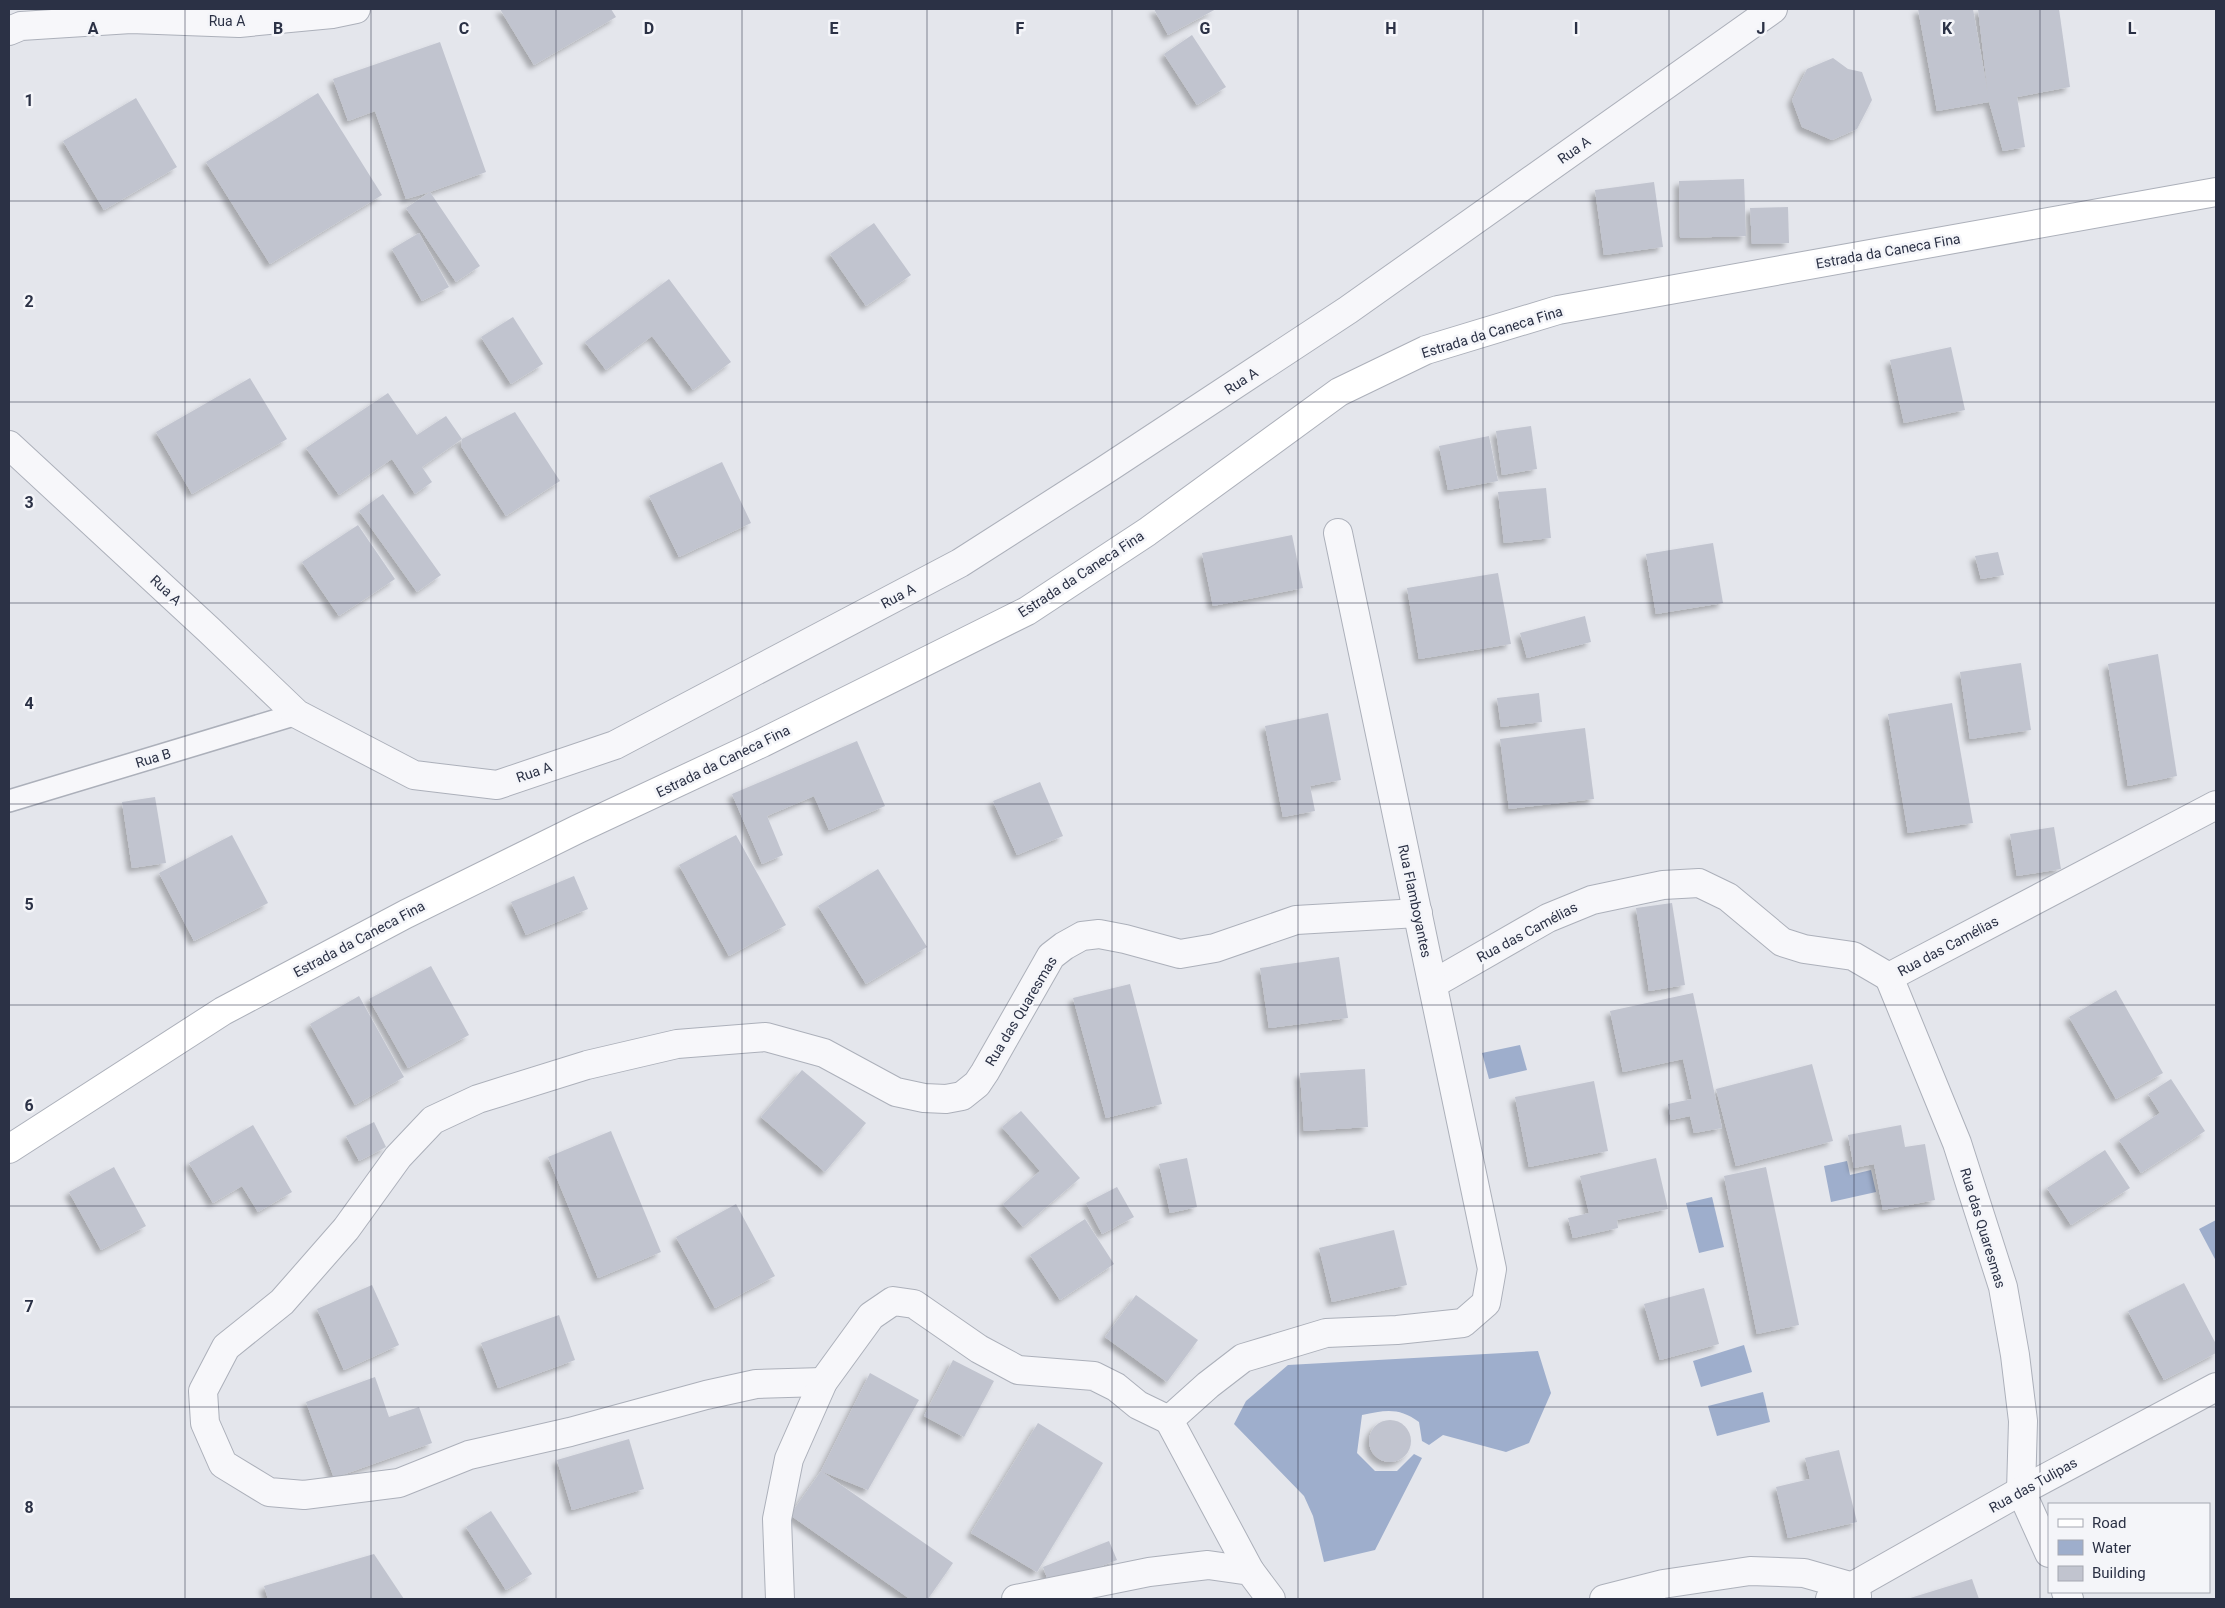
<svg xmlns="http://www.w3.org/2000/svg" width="2225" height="1608" font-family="Roboto,sans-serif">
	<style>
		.water { fill: #9eaecc }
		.building { fill: #c1c4cf; filter: url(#shadow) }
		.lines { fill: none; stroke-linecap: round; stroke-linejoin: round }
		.lane-casing { stroke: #acb0ba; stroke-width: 24 }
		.street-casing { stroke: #acb0ba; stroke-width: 30 }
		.secondary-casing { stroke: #acb0ba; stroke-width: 30 }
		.lane { stroke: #f7f7fa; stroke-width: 21 }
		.street { stroke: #f7f7fa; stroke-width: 28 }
		.secondary { stroke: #fff; stroke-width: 28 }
		.grid { fill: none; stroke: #2b3145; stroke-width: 1; stroke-opacity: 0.55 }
		.labels { text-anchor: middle; stroke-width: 5; stroke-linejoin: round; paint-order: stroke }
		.street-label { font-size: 14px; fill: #2b3145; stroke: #f4f5f9 }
		.grid-label { font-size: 16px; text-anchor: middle; font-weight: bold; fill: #2b3145; stroke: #f4f5f9; stroke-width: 5; stroke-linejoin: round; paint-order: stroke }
	</style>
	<defs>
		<filter id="shadow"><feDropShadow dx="-4.5" dy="4.5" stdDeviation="2.5" flood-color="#0004"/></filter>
	</defs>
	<rect width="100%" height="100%" fill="#e4e6ec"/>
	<g class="water">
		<path d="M1520 1045 1527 1070 1489 1079 1482 1053Z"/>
		<path d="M1847 1161 1850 1175 1871 1170 1876 1192 1831 1202 1824 1166Z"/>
		<path d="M1712 1197 1724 1247 1699 1253 1686 1203Z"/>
		<path d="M2216 1220V1261L2199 1229Z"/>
		<path d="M1744 1345 1752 1372 1701 1387 1693 1361Z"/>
		<path d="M1538 1351 1551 1393 1529 1443 1506 1452 1443 1435 1429 1445 1422 1441 1419 1422C1399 1407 1385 1410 1362 1415L1357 1453 1375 1471H1397L1414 1454 1422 1458 1375 1550 1324 1562 1313 1516 1304 1496 1234 1424 1246 1401 1288 1365Z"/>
		<path d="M1763 1392 1770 1422 1717 1436 1708 1406Z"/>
	</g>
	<g class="building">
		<path d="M500 9H611L616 17 534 65Z"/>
		<path d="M1154 9H1216L1168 35Z"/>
		<path d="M1918 9H1973L1988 94 1978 9H2059L2070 87 2017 97 2025 147 2003 151 1989 102 1937 111Z"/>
		<path d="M1192 35 1226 87 1197 105 1164 54Z"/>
		<path d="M440 42 486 172 430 192 480 266 456 282 406 208 430 192 406 199 375 111 348 121 333 79Z"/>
		<path d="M1833 58 1848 69 1862 72 1872 100 1857 129 1832 140 1802 127 1792 100 1807 69Z"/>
		<path d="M318 93 382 195 270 264 206 162Z"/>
		<path d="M136 98 177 167 104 210 63 141Z"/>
		<path d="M1744 179 1746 236 1680 238 1679 181Z"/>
		<path d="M1654 182 1663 247 1604 255 1595 190Z"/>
		<path d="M1788 207 1789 243 1752 244 1750 208Z"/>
		<path d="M874 223 911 275 866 306 830 254Z"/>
		<path d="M419 233 449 287 422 301 392 249Z"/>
		<path d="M669 279 731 362 693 390 652 336 606 370 585 342Z"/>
		<path d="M513 317 543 364 511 384 481 337Z"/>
		<path d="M1951 347 1965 410 1904 423 1890 360Z"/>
		<path d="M250 378 287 439 192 494 156 432Z"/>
		<path d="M388 393 417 435 446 416 462 439 422 467 432 482 415 494 392 459 339 495 306 448Z"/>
		<path d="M515 412 560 481 506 516 461 446 462 439Z"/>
		<path d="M1531 426 1537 469 1502 475 1496 431Z"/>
		<path d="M1489 436 1498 481 1448 490 1439 446Z"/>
		<path d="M722 462 751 523 679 557 649 496Z"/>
		<path d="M1546 488 1551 538 1504 543 1498 492Z"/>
		<path d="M383 494 441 575 417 592 359 511Z"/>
		<path d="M358 525 395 579 339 616 302 562Z"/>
		<path d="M1292 535 1303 588 1213 606 1202 553Z"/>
		<path d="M1713 543 1723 603 1656 614 1646 554Z"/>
		<path d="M1998 552 2004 575 1981 579 1975 556Z"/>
		<path d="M1498 573 1511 644 1419 659 1407 588Z"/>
		<path d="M1585 616 1591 642 1527 658 1520 633Z"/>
		<path d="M2158 654 2177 776 2128 786 2108 664Z"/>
		<path d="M2021 663 2031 730 1970 739 1960 672Z"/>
		<path d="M1539 693 1542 722 1501 727 1497 698Z"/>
		<path d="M1952 703 1973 823 1908 833 1888 714Z"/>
		<path d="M1328 713 1341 780 1310 786 1315 811 1283 817 1265 726Z"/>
		<path d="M1585 728 1594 799 1509 809 1500 739Z"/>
		<path d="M857 741 885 806 829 830 814 796 767 816 783 855 762 864 732 794Z"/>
		<path d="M1040 782 1063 836 1017 855 993 801Z"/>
		<path d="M155 797 166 863 132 868 122 802Z"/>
		<path d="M2054 827 2061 869 2017 876 2010 834Z"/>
		<path d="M232 835 268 903 194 941 159 873Z"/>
		<path d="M736 835 786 925 729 956 679 865Z"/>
		<path d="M878 869 927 947 866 984 818 906Z"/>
		<path d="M574 876 588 909 526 935 511 902Z"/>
		<path d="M1672 903 1685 985 1649 991 1636 908Z"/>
		<path d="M1339 957 1348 1018 1269 1028 1260 968Z"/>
		<path d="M431 966 469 1035 408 1068 369 999Z"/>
		<path d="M1130 984 1162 1104 1106 1118 1073 998Z"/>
		<path d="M2116 990 2163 1073 2116 1099 2069 1017Z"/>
		<path d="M1693 993 1722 1128 1694 1133 1690 1116 1671 1120 1668 1104 1692 1099 1683 1059 1623 1072 1610 1011Z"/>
		<path d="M359 996 404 1077 355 1105 310 1024Z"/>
		<path d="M1812 1064 1833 1141 1736 1166 1716 1089Z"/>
		<path d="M1365 1069 1368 1127 1304 1131 1300 1073Z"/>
		<path d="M802 1070 866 1123 825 1172 761 1117Z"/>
		<path d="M2171 1079 2205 1131 2141 1173 2119 1140 2160 1113 2148 1094Z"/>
		<path d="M1594 1081 1608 1151 1529 1167 1515 1097Z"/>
		<path d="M1021 1111 1080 1178 1023 1227 1003 1204 1040 1171 1002 1127Z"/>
		<path d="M374 1122 386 1147 359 1161 346 1136Z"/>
		<path d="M253 1125 292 1192 258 1212 242 1186 213 1203 189 1163Z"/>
		<path d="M1901 1125 1905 1147 1925 1144 1935 1200 1883 1210 1874 1164 1854 1168 1848 1135Z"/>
		<path d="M611 1131 661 1252 598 1278 548 1157Z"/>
		<path d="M2105 1150 2130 1188 2071 1225 2047 1188Z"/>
		<path d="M1187 1158 1197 1207 1170 1213 1159 1164Z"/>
		<path d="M1656 1158 1668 1209 1617 1220 1618 1228 1573 1238 1568 1218 1589 1213 1580 1176Z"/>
		<path d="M114 1167 146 1226 101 1250 69 1192Z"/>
		<path d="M1766 1167 1799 1325 1757 1334 1724 1176Z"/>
		<path d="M1117 1187 1134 1217 1102 1234 1086 1203Z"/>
		<path d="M736 1204 775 1276 715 1308 676 1237Z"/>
		<path d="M1085 1219 1114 1264 1060 1300 1030 1255Z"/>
		<path d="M1394 1230 1407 1285 1332 1302 1319 1248Z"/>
		<path d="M2184 1283 2216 1344V1353L2164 1380 2128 1311Z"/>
		<path d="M372 1285 399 1345 344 1370 317 1309Z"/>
		<path d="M1704 1288 1719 1344 1660 1360 1644 1304Z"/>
		<path d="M1136 1295 1198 1340 1167 1382 1105 1337Z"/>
		<path d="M559 1315 575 1360 498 1388 481 1343Z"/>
		<path d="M953 1360 994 1381 964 1437 924 1416Z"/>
		<path d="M870 1373 919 1400 868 1490 821 1471Z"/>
		<path d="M375 1377 389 1417 419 1407 432 1443 334 1478 306 1402Z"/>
		<circle cx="1390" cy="1441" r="21"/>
		<path d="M1038 1423 1103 1463 1037 1572 971 1533Z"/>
		<path d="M629 1439 644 1489 572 1510 557 1460Z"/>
		<path d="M1839 1450 1857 1522 1788 1538 1776 1487 1810 1479 1805 1458Z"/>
		<path d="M821 1471 953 1563 928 1599H910L790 1515Z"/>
		<path d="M491 1511 532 1574 506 1590 466 1527Z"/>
		<path d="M1109 1541 1117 1560 1050 1586 1043 1567Z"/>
		<path d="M374 1554 404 1599H268L264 1586Z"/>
		<path d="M1972 1579 1979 1599H1907Z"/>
	</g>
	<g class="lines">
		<g class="lane-casing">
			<path id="lane" d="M9 801 297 714"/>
		</g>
		<g class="street-casing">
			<g id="street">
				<path d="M9 31 21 26 131 19 239 23 332 14 356 9"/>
				<path d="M9 445 209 630 297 714 414 775 497 785 615 745 960 563 1102 472 1348 310 1773 9"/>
				<path d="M1889 977 1957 1143 2003 1287 2015 1355 2023 1421 2021 1491 2049 1553"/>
				<path d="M1889 977 2216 805"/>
				<path d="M1433 984 1548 918 1592 900 1663 885 1699 883 1728 897 1782 942 1804 949 1853 956 1889 977"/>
				<path d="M823 1382 756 1384 706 1395 570 1432 469 1455 399 1483 304 1495 269 1492 223 1464 205 1423 203 1391 226 1347 282 1302 346 1229 398 1157 433 1120 478 1099 587 1065 677 1044 766 1037 824 1053 896 1092 924 1098 946 1099 962 1096 977 1084 985 1072 1051 956 1064 946 1082 936 1099 934 1125 939 1180 954 1215 948 1296 920 1418 913"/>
				<path d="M1250 1571 1169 1420 1208 1385 1243 1358 1326 1333 1397 1330 1463 1323 1486 1303 1492 1269 1338 533"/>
				<path d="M2066 1592 2069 1599"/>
				<path d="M780 1599 777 1519 789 1459 823 1382 871 1316 893 1301 914 1304 979 1349 1018 1370 1094 1376 1116 1387 1138 1405 1169 1420"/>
				<path d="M1016 1599 1149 1572 1208 1565 1250 1571 1271 1599"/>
				<path d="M1604 1599 1663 1584 1750 1571 1804 1573 1853 1587 1857 1596"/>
				<path d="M1830 1599 2021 1491 2216 1387"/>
			</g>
		</g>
		<g class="secondary-casing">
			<path id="secondary" d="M9 1149 223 1011 406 914 578 829 762 743 1027 611 1147 532 1339 392 1426 350 1558 310 2216 192"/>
		</g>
		<use href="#lane" class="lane"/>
		<use href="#street" class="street"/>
		<use href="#secondary" class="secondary"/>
	</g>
	<path class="grid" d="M185 9V1599M371 9V1599M556 9V1599M742 9V1599M927 9V1599M1112 9V1599M1298 9V1599M1483 9V1599M1669 9V1599M1854 9V1599M2040 9V1599M9 201H2216M9 402H2216M9 603H2216M9 804H2216M9 1005H2216M9 1206H2216M9 1407H2216"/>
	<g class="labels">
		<g class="street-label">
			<text x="227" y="26">Rua A</text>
			<text transform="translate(1574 150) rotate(-35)" y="5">Rua A</text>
			<text transform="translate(1888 251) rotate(-10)" y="5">Estrada da Caneca Fina</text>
			<text transform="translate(1492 332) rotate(-17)" y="5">Estrada da Caneca Fina</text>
			<text transform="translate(1241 381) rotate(-33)" y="5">Rua A</text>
			<text transform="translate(1081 574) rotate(-33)" y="5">Estrada da Caneca Fina</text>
			<text transform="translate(166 590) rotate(43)" y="5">Rua A</text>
			<text transform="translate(898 596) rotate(-28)" y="5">Rua A</text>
			<text transform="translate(153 758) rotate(-17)" y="5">Rua B</text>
			<text transform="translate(723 761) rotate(-26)" y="5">Estrada da Caneca Fina</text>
			<text transform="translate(534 772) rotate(-19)" y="5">Rua A</text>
			<text transform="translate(1415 901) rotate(78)" y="5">Rua Flamboyantes</text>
			<text transform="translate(1527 932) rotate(-28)" y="5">Rua das Camélias</text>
			<text transform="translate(359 939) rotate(-28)" y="5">Estrada da Caneca Fina</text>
			<text transform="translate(1948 946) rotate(-28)" y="5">Rua das Camélias</text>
			<text transform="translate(1021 1011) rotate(-59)" y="5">Rua das Quaresmas</text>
			<text transform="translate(1983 1228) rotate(73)" y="5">Rua das Quaresmas</text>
			<text transform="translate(2033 1485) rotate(-29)" y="5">Rua das Tulipas</text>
		</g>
	</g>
	<g class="grid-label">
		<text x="93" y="34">A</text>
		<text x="278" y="34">B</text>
		<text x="464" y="34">C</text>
		<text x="649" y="34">D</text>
		<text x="834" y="34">E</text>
		<text x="1020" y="34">F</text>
		<text x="1205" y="34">G</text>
		<text x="1391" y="34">H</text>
		<text x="1576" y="34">I</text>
		<text x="1761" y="34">J</text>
		<text x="1947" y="34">K</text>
		<text x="2132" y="34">L</text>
		<text x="29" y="106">1</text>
		<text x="29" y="307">2</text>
		<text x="29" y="508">3</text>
		<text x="29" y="709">4</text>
		<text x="29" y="910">5</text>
		<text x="29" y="1111">6</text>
		<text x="29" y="1312">7</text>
		<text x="29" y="1513">8</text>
	</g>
	<rect width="2225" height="1608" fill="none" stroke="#2b3145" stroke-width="20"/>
	<rect x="2048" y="1503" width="162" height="90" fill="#f4f5f9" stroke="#a4a7b1"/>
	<rect x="2058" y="1519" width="25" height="8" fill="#ffffff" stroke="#a4a7b1"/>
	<text x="2092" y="1528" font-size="15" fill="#2b3145">Road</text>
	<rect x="2058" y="1540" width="25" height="15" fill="#9eaecc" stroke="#a4a7b1"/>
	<text x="2092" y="1553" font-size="15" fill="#2b3145">Water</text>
	<rect x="2058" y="1566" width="25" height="15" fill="#c1c4cf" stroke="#a4a7b1"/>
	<text x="2092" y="1578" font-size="15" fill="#2b3145">Building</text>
</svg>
